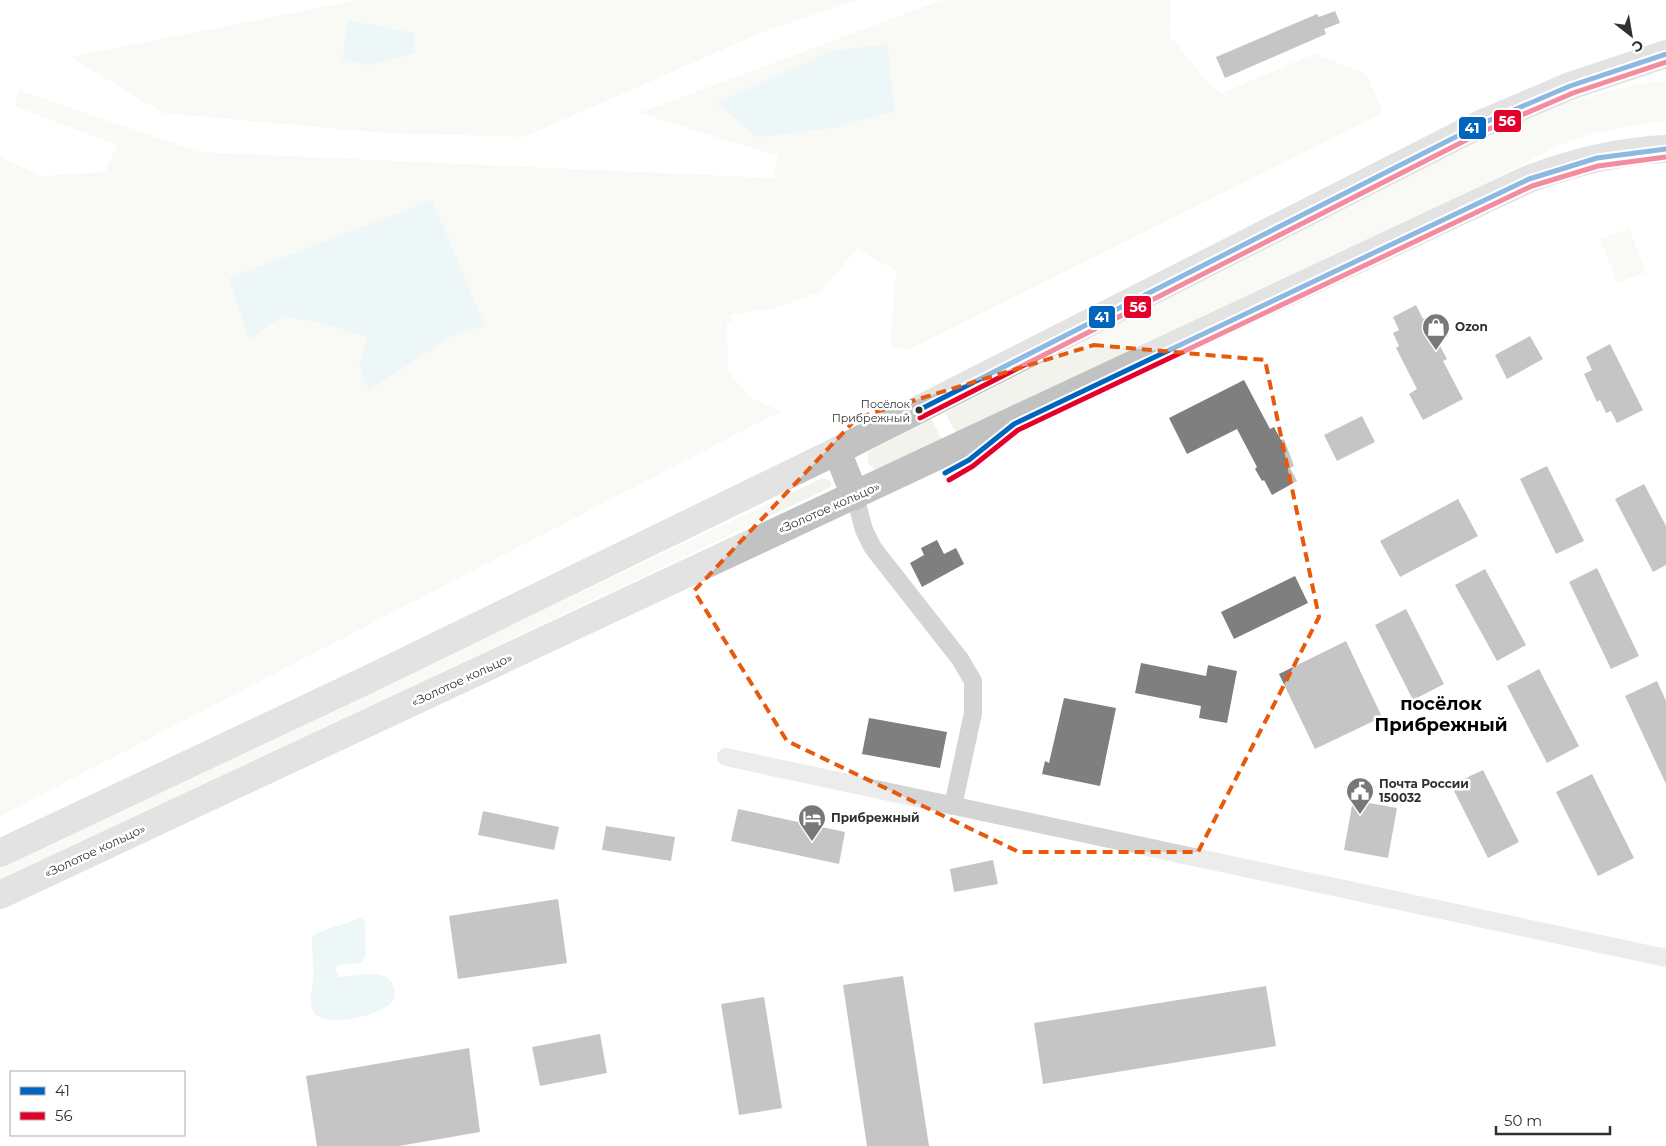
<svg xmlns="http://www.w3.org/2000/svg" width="1666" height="1146" font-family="Montserrat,sans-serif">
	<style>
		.green { fill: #f2f3ec }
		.water { fill: #d9edf0 }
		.building { fill: #7f7f7f }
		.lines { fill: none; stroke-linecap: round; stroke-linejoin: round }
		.street { stroke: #d4d4d4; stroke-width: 18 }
		.highway { stroke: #c2c2c2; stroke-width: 28 }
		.bus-1-casing { stroke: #fff; stroke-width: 9 }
		.bus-2-casing { stroke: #fff; stroke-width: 9 }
		.bus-1 { stroke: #0065bd; stroke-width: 5 }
		.bus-2 { stroke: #e4002b; stroke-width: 5 }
		.marked { fill: none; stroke: #e8590c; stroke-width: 4; stroke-dasharray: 10 6; stroke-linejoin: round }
		.bus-dot { fill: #303030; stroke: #fff; stroke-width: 2 }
		.labels { text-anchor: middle; stroke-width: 5; stroke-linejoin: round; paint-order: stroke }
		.bus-label { font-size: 11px; fill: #303030; stroke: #fff; text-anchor: end }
		.poi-label { font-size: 12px; font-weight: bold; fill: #303030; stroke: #fff; text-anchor: start }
		.street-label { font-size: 12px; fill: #303030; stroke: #fff }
		.district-label { font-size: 18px; font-weight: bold; fill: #000; stroke: #fff }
		.line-badge { stroke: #fff; stroke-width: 2 }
		.badge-label { font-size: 14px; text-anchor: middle; font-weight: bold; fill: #fff }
	</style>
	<rect width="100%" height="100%" fill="#fff"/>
	<g class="green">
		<path d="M358 0H857L763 32 524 137 385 133 163 113 70 57Z"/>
		<path d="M942 0H1171L1170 36 1211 87 1222 93 1314 54 1367 74 1383 113 908 350 890 347 896 271 857 249 820 292 773 309 731 314 732 321 727 323 728 371 751 398 781 411 0 816V157L42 176 105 172 117 145 14 106 19 90 199 152 774 178 778 156 639 113Z"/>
		<path d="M1666 80V120L1594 133 1557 146 1412 222 956 433 945 413 1394 182 1527 119 1566 103 1598 94 1634 85Z"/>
		<path d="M1629 228 1646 272 1617 283 1600 239Z"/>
		<path d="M931 418 943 441 880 473 869 465 867 453Z"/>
		<path d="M823 478 831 481V485L827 489 0 882V866Z"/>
	</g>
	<g class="water">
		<path d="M348 20 415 33V53L370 65 342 60Z"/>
		<path d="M887 44 895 111 834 128 757 137 717 103 831 51Z"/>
		<path d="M432 200 485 326 454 335 369 390 359 366 368 337 324 324 283 316 249 339 229 278Z"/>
		<path d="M361 918 365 922 366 957 360 963 339 965 335 969 339 977C361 975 397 964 395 998 387 1015 328 1029 315 1014 313 1012 311 1006 311 1003 309 996 313 987 313 980 314 966 312 952 312 938L316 933Z"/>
	</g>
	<g class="building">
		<path d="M1335 11 1340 23 1324 29 1326 34 1225 78 1216 57 1317 14 1319 17Z"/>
		<path d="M1416 305 1423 319 1425 318 1447 359 1443 361 1463 399 1423 420 1409 394 1417 389 1396 348 1399 346 1393 333 1399 330 1393 317Z"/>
		<path d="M1530 336 1543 359 1507 379 1495 355Z"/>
		<path d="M1610 344 1643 410 1617 423 1611 411 1606 413 1600 400 1597 402 1584 374 1592 370 1586 357Z"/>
		<path d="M1244 380 1270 429 1274 427 1281 440 1284 439 1294 466 1290 468 1297 481 1272 495 1264 480 1262 481 1255 469 1257 467 1237 429 1187 454 1169 418Z"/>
		<path d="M1362 416 1375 442 1337 461 1324 435Z"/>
		<path d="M1547 466 1584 541 1556 554 1520 479Z"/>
		<path d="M1644 484 1666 526V565L1653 572 1615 499Z"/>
		<path d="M1458 499 1478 536 1400 577 1380 541Z"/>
		<path d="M937 540 944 554 956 548 964 564 922 587 910 563 924 555 921 548Z"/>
		<path d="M1597 568 1639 656 1611 669 1569 582Z"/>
		<path d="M1485 569 1526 645 1497 661 1455 585Z"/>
		<path d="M1295 576 1308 603 1234 639 1221 612Z"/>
		<path d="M1406 609 1444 684 1413 700 1375 625Z"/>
		<path d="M1346 641 1382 717 1315 749 1279 674Z"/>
		<path d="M1141 663 1206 676 1208 665 1237 671 1227 723 1199 718 1201 706 1135 693Z"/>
		<path d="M1539 669 1579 746 1547 763 1507 686Z"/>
		<path d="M1657 681 1666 701V784L1625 696Z"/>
		<path d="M1064 698 1116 708 1100 786 1042 774 1045 761 1049 763Z"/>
		<path d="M869 718 947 732 940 768 862 754Z"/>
		<path d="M1483 770 1519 842 1488 858 1451 785Z"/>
		<path d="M1592 774 1634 858 1598 876 1556 792Z"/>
		<path d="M1353 800 1397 808 1388 858 1344 850Z"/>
		<path d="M738 809 845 832 839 864 731 841Z"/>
		<path d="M483 811 559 827 554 850 478 835Z"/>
		<path d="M606 826 675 837 671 861 602 850Z"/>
		<path d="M993 860 998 884 954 892 950 869Z"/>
		<path d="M558 899 567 963 458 979 449 916Z"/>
		<path d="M903 976 929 1146H867L843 985Z"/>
		<path d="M1266 986 1276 1046 1043 1084 1034 1023Z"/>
		<path d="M764 997 782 1108 739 1115 721 1004Z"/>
		<path d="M600 1034 607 1073 540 1086 532 1047Z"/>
		<path d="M469 1048 480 1132 399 1146H317L306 1076Z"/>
	</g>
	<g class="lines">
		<g class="street">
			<path d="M855 496 864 530 873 548 960 659 973 681V713L953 806"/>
			<path d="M726 757 1666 958"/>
		</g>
		<g class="highway">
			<path d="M837 451 855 496"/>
			<path d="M0 853 367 680 837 451 1481 124 1570 86 1666 54"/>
			<path d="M0 895C511 659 1020 419 1529 179 1574 162 1619 151 1666 149"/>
		</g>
		<g class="bus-1-casing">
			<g id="bus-1">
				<path d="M917 411 1481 124 1570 86 1666 54"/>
				<path d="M945 473 969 460 1014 424 1529 179 1597 158 1666 149"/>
			</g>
		</g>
		<g class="bus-2-casing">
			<g id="bus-2">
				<path d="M920 418 1484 131 1573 93 1666 62"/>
				<path d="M949 480 973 466 1018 430 1532 186 1598 166 1666 157"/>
			</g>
		</g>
		<use href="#bus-1" class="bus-1"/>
		<use href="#bus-2" class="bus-2"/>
	</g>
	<path d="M0 0H1666V1146H0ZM1094 345 1265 360 1319 617 1198 852H1019L787 741 694 591 857 418Z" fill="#fff" fill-opacity=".55" fill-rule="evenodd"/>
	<path class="marked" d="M1094 345 1265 360 1319 617 1198 852H1019L787 741 694 591 857 418Z"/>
	<defs>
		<g id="shop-pin" transform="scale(1.4375)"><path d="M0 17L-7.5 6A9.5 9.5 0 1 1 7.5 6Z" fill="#787878" stroke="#fff"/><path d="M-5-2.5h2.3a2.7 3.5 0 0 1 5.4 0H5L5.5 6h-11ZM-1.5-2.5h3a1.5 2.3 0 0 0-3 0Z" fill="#fff"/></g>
		<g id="civic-pin" transform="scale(1.4375)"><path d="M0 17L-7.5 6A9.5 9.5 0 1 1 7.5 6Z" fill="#787878" stroke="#fff"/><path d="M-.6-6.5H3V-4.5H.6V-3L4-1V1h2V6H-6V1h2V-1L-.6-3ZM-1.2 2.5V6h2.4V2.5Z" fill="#fff"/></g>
		<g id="hotel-pin" transform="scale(1.4375)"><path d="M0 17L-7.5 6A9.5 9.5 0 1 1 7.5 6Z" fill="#787878" stroke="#fff"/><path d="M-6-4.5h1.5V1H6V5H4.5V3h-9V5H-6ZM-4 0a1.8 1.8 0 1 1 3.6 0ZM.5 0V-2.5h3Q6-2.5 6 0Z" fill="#fff"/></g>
	</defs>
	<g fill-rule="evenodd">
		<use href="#shop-pin" x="1436" y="327"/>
		<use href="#civic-pin" x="1360" y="791"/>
		<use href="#hotel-pin" x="812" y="818"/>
	</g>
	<circle class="bus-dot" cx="919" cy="410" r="4.5"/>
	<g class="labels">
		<g class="bus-label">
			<text x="910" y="408">Посёлок<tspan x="910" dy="14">Прибрежный</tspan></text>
		</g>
		<g class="poi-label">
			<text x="1455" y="331">Ozon</text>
			<text x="1379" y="788">Почта России<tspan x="1379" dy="14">150032</tspan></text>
			<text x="831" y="822">Прибрежный</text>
		</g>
		<g class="street-label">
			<text transform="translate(829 508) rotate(-24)" y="4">«Золотое кольцо»</text>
			<text transform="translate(462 680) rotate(-25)" y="4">«Золотое кольцо»</text>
			<text transform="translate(95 851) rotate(-25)" y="4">«Золотое кольцо»</text>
		</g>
		<g class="district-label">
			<text x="1441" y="710">посёлок<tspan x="1441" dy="21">Прибрежный</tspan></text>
		</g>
	</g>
	<g class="line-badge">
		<rect x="1493" y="109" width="29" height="24" rx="5" fill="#e4002b"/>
		<rect x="1458" y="116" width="29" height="24" rx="5" fill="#0065bd"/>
		<rect x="1123" y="295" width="29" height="24" rx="5" fill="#e4002b"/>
		<rect x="1088" y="305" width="28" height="24" rx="5" fill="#0065bd"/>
	</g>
	<g class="badge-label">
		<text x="1507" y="126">56</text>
		<text x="1472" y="133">41</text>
		<text x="1138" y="312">56</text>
		<text x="1102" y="322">41</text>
	</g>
	<rect x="10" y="1071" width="175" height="65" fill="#ffffff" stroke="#acacac"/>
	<rect x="20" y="1087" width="25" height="8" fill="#0065bd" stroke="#acacac"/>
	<text x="55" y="1096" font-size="15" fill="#303030">41</text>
	<rect x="20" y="1112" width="25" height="8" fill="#e4002b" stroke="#acacac"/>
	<text x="55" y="1121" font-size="15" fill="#303030">56</text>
	<g transform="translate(1631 35) rotate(149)" stroke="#ffffff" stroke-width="4" paint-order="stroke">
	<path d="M0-4L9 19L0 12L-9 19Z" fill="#303030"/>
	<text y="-8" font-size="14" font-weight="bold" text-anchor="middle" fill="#303030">С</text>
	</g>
	<path d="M1496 1126v8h114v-8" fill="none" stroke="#303030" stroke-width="2.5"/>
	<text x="1504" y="1126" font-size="15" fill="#303030" stroke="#ffffff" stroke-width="4" paint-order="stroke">50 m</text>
</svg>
